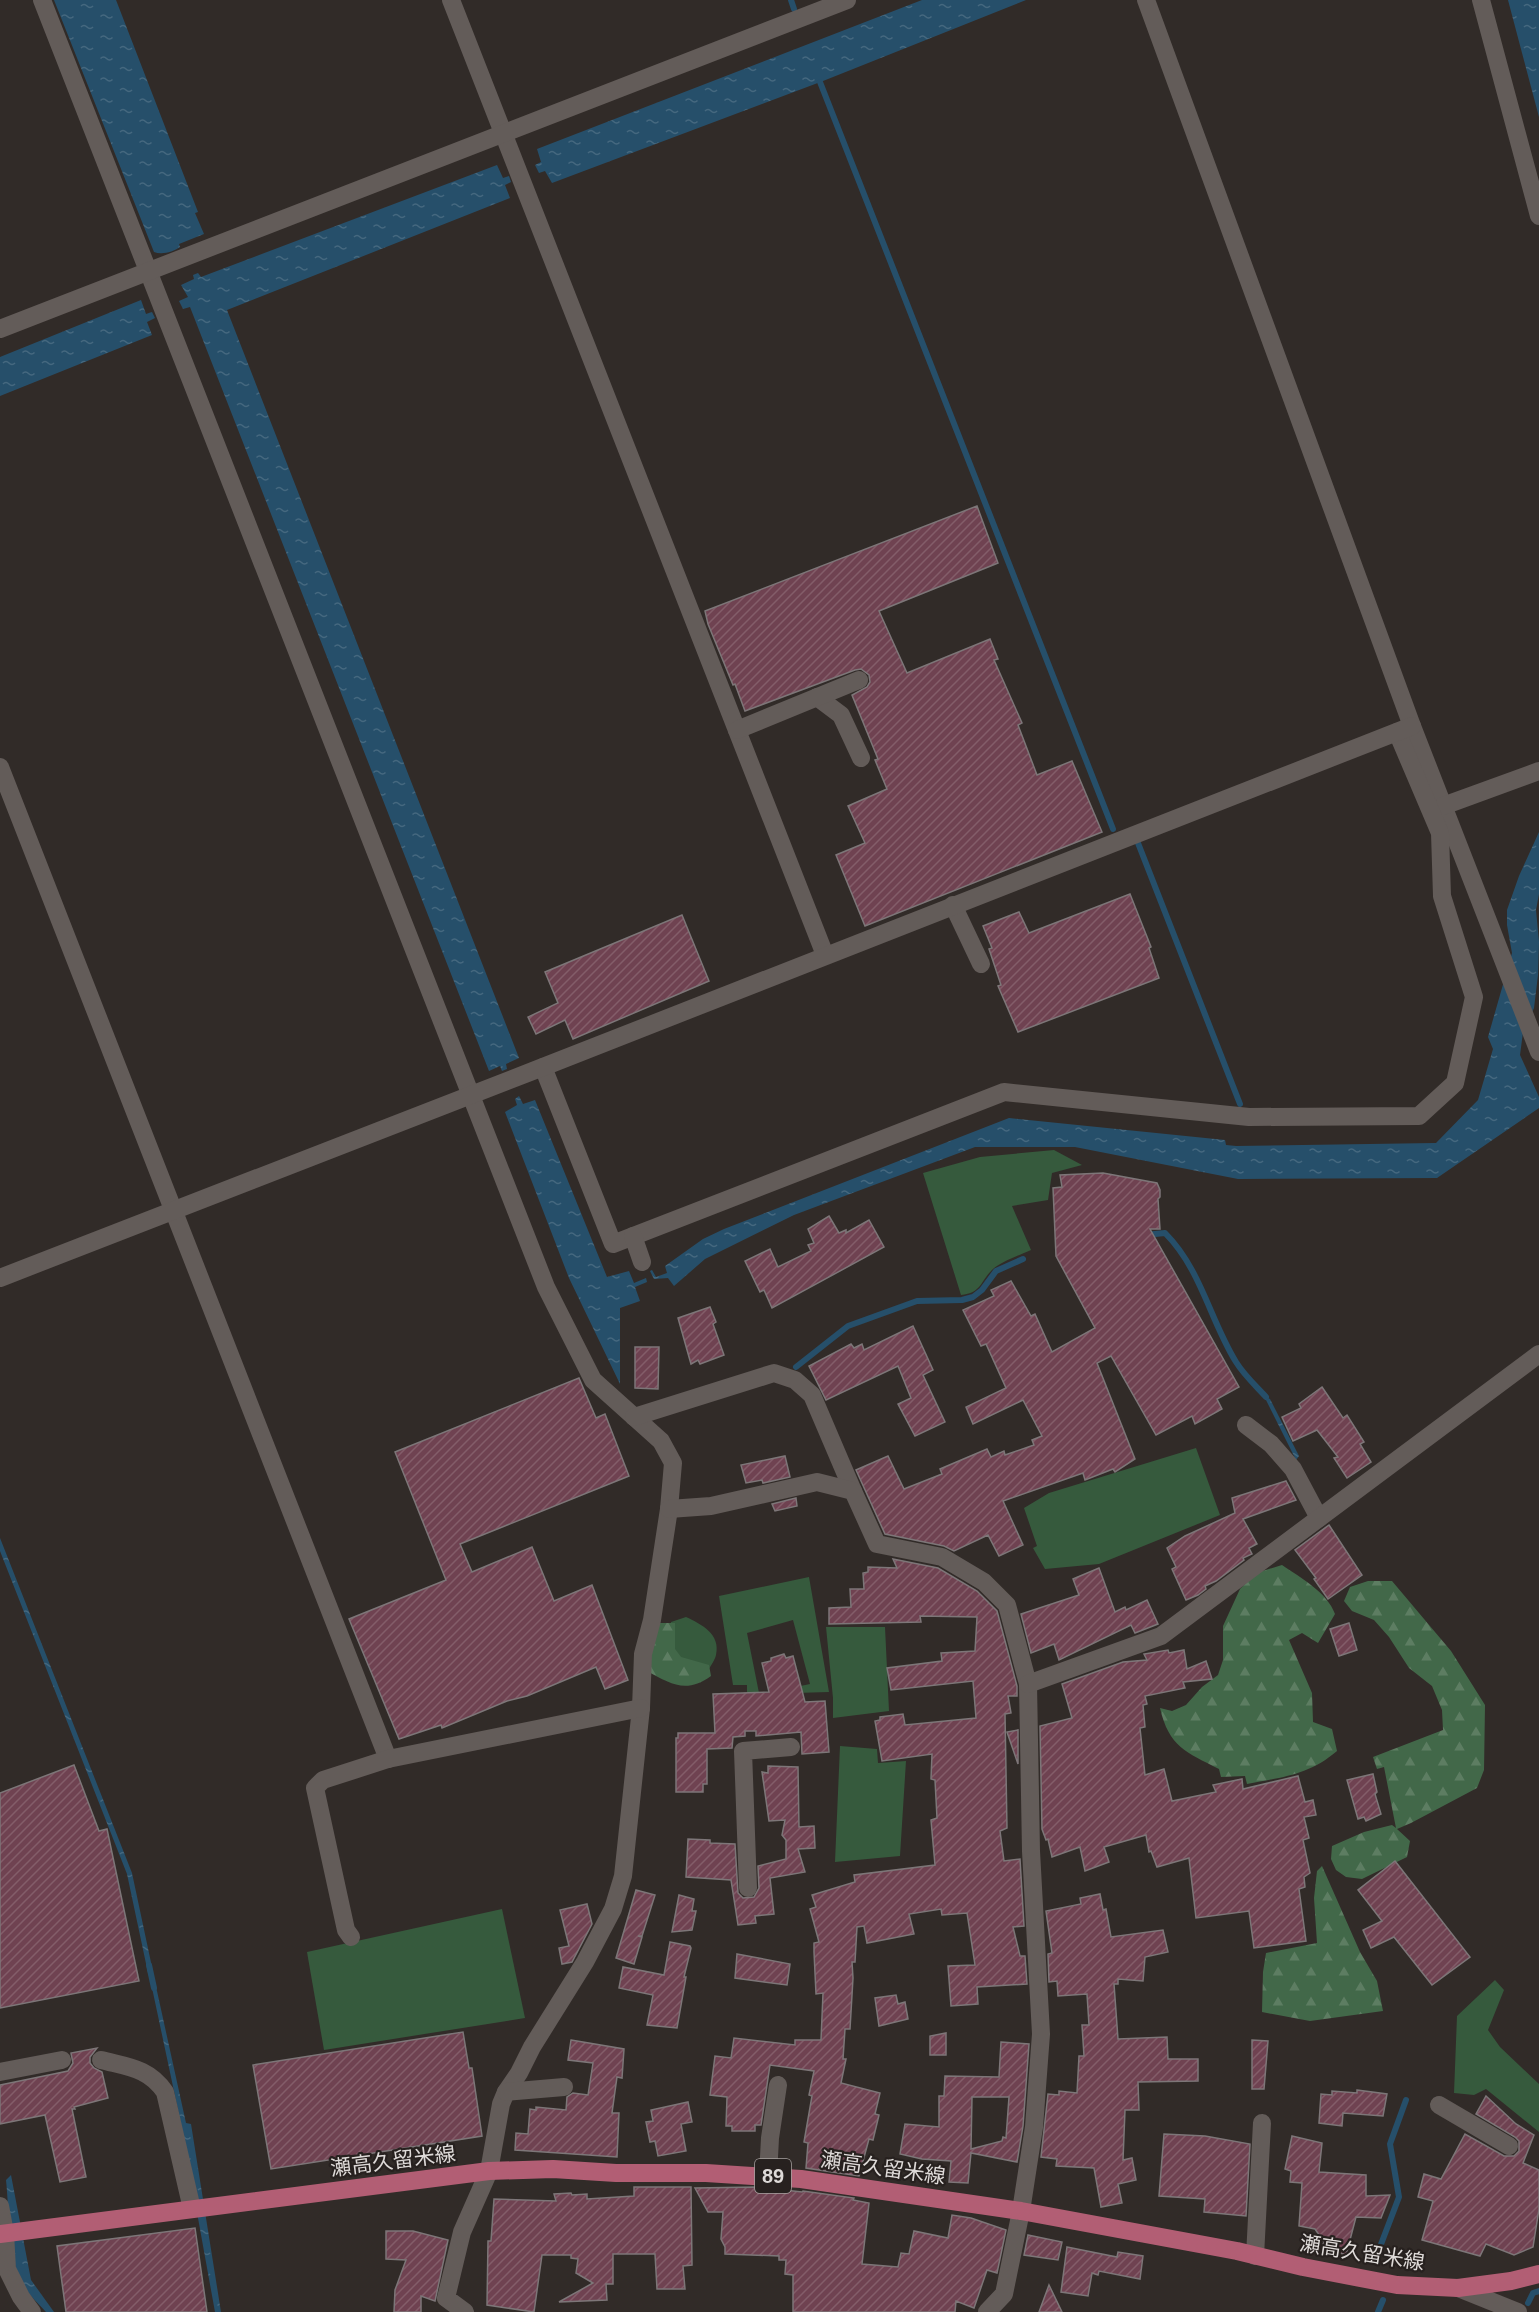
<svg xmlns="http://www.w3.org/2000/svg" width="1539" height="2312" font-family="Helvetica,'Noto Sans JP',sans-serif">
	<style>
		.green { fill: #365a3d }
		.forest { fill: url(#forest-firs) }
		.water { fill: url(#water-ripples) }
		.lines { fill: none; stroke-linecap: round; stroke-linejoin: round }
		.stream { stroke: #264f6a; stroke-width: 6 }
		.building { fill: url(#building-hatch); stroke: #7d7678; stroke-width: 1.5; fill-rule: evenodd }
		.minor { stroke: #635c59; stroke-width: 18 }
		.primary { stroke: #b25e74; stroke-width: 18 }
		.labels { text-anchor: middle; stroke-width: 4.5; stroke-linejoin: round; paint-order: stroke }
		.shield { fill: #27211f; stroke: #a7a2a0; stroke-width: 1.5 }
		.shield-label { font-size: 20px; font-weight: bold; fill: #dedad8 }
		.street-label { font-size: 21px; fill: #dedad8; stroke: #27211f }
	</style>
	<defs>
		<pattern id="forest-firs" width="22" height="20" patternUnits="userSpaceOnUse" patternTransform="scale(1.5)"><rect width="22" height="20" fill="#426849"/><path d="M5 1l3.5 6h-7zM16 11l3.5 6h-7z" fill="#5d7d62"/></pattern>
		<pattern id="water-ripples" width="26" height="14" patternUnits="userSpaceOnUse" patternTransform="scale(1.5)"><rect width="26" height="14" fill="#264f6a"/><path d="M2 4q2-2 4 0t4 0M15 11q2-2 4 0t4 0" fill="none" stroke="#45687f"/></pattern>
		<pattern id="building-hatch" width="6" height="6" patternUnits="userSpaceOnUse" patternTransform="scale(1.5)"><rect width="6" height="6" fill="#6f4251"/><path d="M-1 1l2-2M0 6l6-6M5 7l2-2" fill="none" stroke="#835d69"/></pattern>
	</defs>
	<rect width="100%" height="100%" fill="#312b28"/>
	<g class="green">
		<path d="M1054 1150 1082 1165 1052 1173 1048 1200 1012 1206 1031 1250C1020 1255 1002 1261 993 1269 980 1281 982 1293 961 1295L923 1173 980 1157Z"/>
		<path d="M1196 1448 1220 1515 1099 1564 1045 1569 1033 1548 1037 1546 1024 1508 1049 1493Z"/>
		<path d="M809 1577 829 1692 762 1694 810 1684 793 1620 747 1633 759 1693H747V1685H733L719 1596Z"/>
		<path d="M686 1617C701 1624 721 1634 716 1655 715 1660 710 1667 707 1672L677 1661 670 1647 671 1622Z"/>
		<path d="M826 1627H885L889 1711 833 1718V1698Z"/>
		<path d="M840 1746 877 1749 878 1763 906 1761 900 1856 835 1862Z"/>
		<path d="M502 1909 525 2018 324 2050 307 1952Z"/>
		<path d="M1495 1980 1504 1990 1488 2030 1500 2047 1539 2084V2132L1486 2089 1474 2095 1454 2093 1457 2016Z"/>
	</g>
	<g class="forest">
		<path d="M1282 1565C1301 1578 1327 1592 1335 1614L1318 1643 1302 1633 1289 1640 1312 1693 1313 1722 1332 1729 1337 1751C1309 1775 1283 1777 1247 1784L1245 1776 1221 1777 1219 1769C1186 1752 1169 1747 1160 1708L1172 1711 1186 1705 1202 1687 1218 1675 1223 1660V1626L1240 1589 1256 1573Z"/>
		<path d="M1368 1581H1392L1451 1651 1485 1705 1484 1770 1477 1788 1411 1823 1397 1829 1410 1841 1407 1857 1362 1879 1346 1877 1336 1870 1331 1859 1332 1846 1364 1832 1392 1825 1396 1828 1384 1767 1377 1769 1373 1757 1443 1730 1442 1710 1432 1686 1409 1668 1389 1637 1374 1620 1352 1611 1344 1601 1350 1587Z"/>
		<path d="M655 1623H675V1649L681 1657 709 1665 711 1676C686 1694 671 1684 647 1671Z"/>
		<path d="M1322 1866 1360 1952 1377 1981 1383 2011 1310 2021 1262 2012 1263 1972 1266 1953 1317 1943 1314 1898 1317 1871Z"/>
	</g>
	<g class="water">
		<path d="M54 0H116L198 212 195 213 204 234 179 244 180 247C173 252 162 255 154 252Z"/>
		<path d="M922 0H1026L823 81 552 183 545 171 539 173 535 165 541 162 537 149Z"/>
		<path d="M1508 0H1539V117Z"/>
		<path d="M497 165 503 178 509 176 511 182 505 185 510 198 227 310 519 1058 506 1064 507 1069 502 1071 500 1066 489 1071 190 307 183 309 179 301 188 297 181 285 194 279 193 275 198 273 201 277Z"/>
		<path d="M141 300 146 314 152 312 155 318 147 322 152 335 0 396V357Z"/>
		<path d="M1539 832V894L1536 910 1539 942 1538 975 1534 1008 1523 1032 1520 1055 1539 1097V1108L1437 1178 1238 1179 1075 1147H975L794 1215 705 1259 674 1286 668 1278 654 1279 650 1271 652 1270 656 1277 667 1273 665 1266 703 1239 724 1229 1009 1118 1225 1140 1226 1145 1236 1146 1436 1143 1478 1100 1493 1049 1488 1037 1512 953 1507 925V910L1519 876Z"/>
		<path d="M519 1096 523 1104 535 1100 607 1277 629 1271 634 1283 646 1278 647 1282 635 1287 640 1301 620 1308V1384L569 1278 505 1112 517 1105 515 1099Z"/>
		<path d="M1266 1397 1270 1399 1299 1456 1296 1460 1265 1398Z"/>
		<path d="M0 1538 132 1873 153 1972 148 1973 127 1874 0 1551Z"/>
		<path d="M155 1982 186 2123 191 2124 221 2312H215L181 2124 151 1983Z"/>
		<path d="M11 2175 31 2280 54 2312H46C39 2304 30 2296 24 2287 9 2265 9 2208 6 2180Z"/>
	</g>
	<g class="lines">
		<g class="stream">
			<path d="M791 0 794 9"/>
			<path d="M820 82 1113 829"/>
			<path d="M1138 843 1240 1104"/>
			<path d="M1145 1235 1165 1233C1201 1269 1210 1320 1236 1362 1244 1375 1256 1386 1266 1397"/>
			<path d="M796 1367 848 1326 917 1301 962 1300 973 1297 982 1290 996 1271 1023 1259"/>
			<path d="M149 1965 154 1988"/>
			<path d="M1375 2260 1399 2197 1390 2144 1406 2100"/>
			<path d="M1528 2303 1533 2293 1539 2291"/>
			<path d="M1378 2312 1383 2300"/>
		</g>
	</g>
	<g class="building">
		<path d="M977 506 998 563 879 611 907 673 990 639 998 659 994 660 1022 723 1018 725 1037 775 1072 761 1102 832 865 926 836 855 865 843 848 806 887 789 875 760 878 759 852 695 867 687 870 682 869 675 861 669 855 670 745 711 735 684 733 685 708 624 705 611Z"/>
		<path d="M1130 894 1151 947 1149 948 1159 978 1018 1032 998 986 1001 985 989 949 992 948 983 926 1019 912 1029 933Z"/>
		<path d="M682 915 709 981 573 1039 565 1020 536 1034 528 1017 558 1003 545 972Z"/>
		<path d="M1103 1173 1157 1183 1160 1190V1197L1158 1199 1160 1229H1150L1239 1387 1217 1399 1222 1409 1195 1424 1192 1416 1156 1435 1111 1356 1097 1363 1135 1459 1115 1472 1113 1469 1085 1480 1083 1473 1003 1501 1023 1545 999 1556 988 1535 954 1551 944 1546 885 1534 856 1470 888 1456 904 1489 942 1474 940 1469 987 1449 991 1457 1004 1451 1005 1455 1034 1445 1032 1440 1042 1436 1023 1400 973 1424 966 1407 1006 1388 986 1344 981 1346 963 1310 994 1296 991 1290 1011 1281 1031 1316 1035 1314 1052 1352 1095 1328 1056 1256 1053 1188 1062 1187 1060 1175Z"/>
		<path d="M829 1216 839 1233 846 1230V1233L869 1220 884 1247 772 1308 764 1290 760 1292 745 1261 770 1249 778 1267 811 1251 808 1245 814 1243 808 1229Z"/>
		<path d="M710 1307 716 1322 713 1324 724 1355 700 1364 698 1360 691 1364 678 1318Z"/>
		<path d="M913 1326 933 1370 923 1375 945 1422 915 1436 898 1404 911 1398 898 1366 826 1400 809 1366 851 1344 854 1348 862 1344 864 1350Z"/>
		<path d="M635 1347H659L658 1389 635 1388Z"/>
		<path d="M579 1378 596 1418 605 1414 629 1476 460 1544 472 1572 532 1547 554 1601 592 1585 628 1680 605 1689 596 1667 527 1696 507 1701 442 1728 441 1725 399 1739 349 1619 446 1580 395 1452Z"/>
		<path d="M1322 1387 1343 1418 1347 1415 1364 1442 1360 1444 1371 1462 1347 1478 1334 1458 1338 1457 1317 1430 1293 1441 1282 1417 1301 1408 1299 1404Z"/>
		<path d="M785 1456 790 1477 763 1483 762 1480 746 1483 741 1465Z"/>
		<path d="M1286 1481 1296 1500 1243 1519 1257 1544 1249 1548 1252 1554 1243 1558 1244 1560 1216 1581 1205 1586 1206 1589 1198 1595 1186 1600 1172 1569 1176 1567 1167 1548 1185 1536 1235 1513 1232 1498Z"/>
		<path d="M796 1498 797 1506 775 1511 772 1504Z"/>
		<path d="M1329 1525 1362 1575 1328 1599 1314 1579 1316 1578 1295 1550Z"/>
		<path d="M893 1559 938 1568 977 1591 997 1611 1017 1686V1696H1008L1011 1713 1005 1714 1007 1828 1000 1831 1004 1861 1020 1859 1024 1926 1013 1927 1020 1956H1025L1027 1984 977 1987 978 2004 951 2006 948 1966 975 1965 967 1913 942 1915 941 1909 909 1914 914 1934 867 1943 864 1926 857 1927 855 1962H852L853 1978 850 2029H845L843 2059H846L841 2083 880 2093 875 2114 879 2115 873 2140 869 2139 859 2176 806 2168 808 2143 804 2142 812 2096 809 2095 814 2071 770 2065 761 2125H755V2131H732V2126H726L727 2097 710 2095 715 2056 731 2058 734 2038 795 2045V2040H821L823 1993 816 1994 814 1952V1943L819 1942 810 1909 816 1907 812 1895 855 1882 854 1875 935 1865 931 1820 937 1818 935 1780 931 1779 932 1754 882 1761 875 1721 880 1720V1717L903 1714 905 1725 976 1718 973 1681 891 1690 887 1668 942 1661 941 1653 975 1651 977 1617 920 1616 921 1622 829 1624V1608L851 1607 850 1589H864L863 1573 868 1572V1567L897 1568Z"/>
		<path d="M1099 1568 1115 1612 1125 1607 1126 1610 1147 1600 1158 1624 1135 1633 1131 1625 1059 1660 1054 1644 1031 1653 1021 1614 1079 1595 1073 1579Z"/>
		<path d="M1349 1623 1357 1650 1339 1656 1330 1629Z"/>
		<path d="M1168 1650 1169 1653 1184 1650 1187 1669 1206 1661 1212 1679 1183 1682 1185 1688 1145 1696 1147 1704 1143 1705 1145 1727 1140 1728 1145 1775 1164 1769 1172 1801 1216 1792 1213 1785 1242 1779 1243 1789 1298 1776 1305 1802 1313 1800 1316 1815 1304 1817 1309 1838 1303 1840 1310 1873 1304 1877 1305 1887 1299 1889 1306 1941 1254 1948 1249 1911 1196 1918 1189 1858 1157 1867 1151 1851 1149 1852 1146 1835 1104 1847 1109 1862 1085 1871 1080 1847 1052 1857 1048 1839 1046 1840 1042 1829 1040 1726 1072 1718 1062 1684 1123 1662 1147 1660 1144 1654Z"/>
		<path d="M784 1654 786 1658 793 1656 805 1702 825 1701 829 1752 802 1754 801 1732 756 1736V1731H745V1736L733 1737 732 1748 707 1749V1784H703V1792H676V1738H678V1733H715L713 1694 769 1692 762 1663 771 1661V1658Z"/>
		<path d="M1018 1730V1764L1007 1732Z"/>
		<path d="M74 1765 99 1831 107 1829 139 1981 0 2008V1793Z"/>
		<path d="M768 1766 798 1767 799 1827 814 1826 815 1848 798 1849 805 1872 770 1878 774 1914 755 1916 756 1923 738 1925 731 1880 686 1877 688 1839 710 1840V1843L735 1844 738 1893 743 1898 754 1897 759 1888 758 1866 786 1859V1840L782 1835 785 1820 769 1821 762 1772 768 1773Z"/>
		<path d="M1373 1774 1377 1792 1375 1794 1381 1814 1366 1821 1364 1817 1358 1819 1347 1780Z"/>
		<path d="M1395 1861 1470 1957 1432 1985 1394 1937 1371 1948 1363 1930 1382 1921 1358 1890Z"/>
		<path d="M636 1890 655 1895 642 1936H638L642 1937 634 1964 616 1958Z"/>
		<path d="M1100 1894 1103 1910 1106 1909 1111 1937 1163 1930 1168 1952 1145 1957 1143 1981 1118 1979V1984H1114L1118 2039 1167 2037 1168 2059H1198V2081L1138 2082 1139 2110H1125L1123 2160 1132 2158 1136 2180 1118 2184 1122 2203 1101 2207 1094 2168 1056 2166 1057 2159 1041 2157 1048 2094 1059 2095V2091L1077 2093 1079 2056H1084L1082 2025H1089L1087 1994 1058 1996 1057 1981 1049 1982 1048 1954 1052 1953 1046 1911 1081 1904 1080 1898Z"/>
		<path d="M679 1895 694 1899 692 1911H696L692 1930 672 1932Z"/>
		<path d="M587 1904 592 1924 572 1962 562 1964 559 1948 569 1946 560 1910Z"/>
		<path d="M670 1942 690 1946 691 1948 684 1977H686L677 2028 647 2025 653 1995 619 1988 623 1967 664 1975Z"/>
		<path d="M737 1954 790 1964 787 1985 735 1978Z"/>
		<path d="M896 1995 898 2004 905 2002 908 2019 879 2026 875 1998Z"/>
		<path d="M463 2032 469 2068H472L482 2136 271 2169 253 2065Z"/>
		<path d="M946 2033V2055H930V2036Z"/>
		<path d="M571 2040 624 2049 622 2078 617 2077 612 2113H619L617 2157 515 2150 516 2133 528 2134 530 2109 536 2110V2107L566 2110 567 2097 573 2093 588 2095 593 2063 568 2060Z"/>
		<path d="M1252 2040 1268 2041 1264 2089H1252Z"/>
		<path d="M1001 2042 1029 2044 1023 2126 1017 2162 971 2153 968 2183 949 2182 951 2161 922 2159 900 2154 905 2124 939 2127V2096H944L945 2076 999 2077ZM972 2097H1009L1006 2138 1003 2137 1002 2141 971 2149Z"/>
		<path d="M97 2048 90 2057V2063L94 2068 102 2072 108 2098 74 2107 75 2109H72L86 2177 60 2182 45 2115 0 2124V2085L68 2071 73 2063 71 2053Z"/>
		<path d="M1357 2090 1387 2094 1383 2116 1343 2113 1342 2126 1319 2123 1321 2094 1332 2095V2091L1357 2093Z"/>
		<path d="M1486 2096 1516 2124 1534 2135 1523 2163 1539 2170V2209L1533 2247 1514 2255 1486 2244 1480 2256 1422 2240 1433 2201 1418 2197 1424 2174 1441 2179 1465 2134 1504 2156H1514L1519 2151V2141L1515 2137 1476 2114Z"/>
		<path d="M688 2102 692 2122 681 2124 686 2151 658 2156 655 2141 650 2142 646 2122 653 2121 651 2110Z"/>
		<path d="M1164 2134 1205 2136 1250 2144 1246 2216 1204 2212 1205 2199 1159 2196Z"/>
		<path d="M1292 2136 1322 2143 1319 2172 1366 2175V2196L1390 2195 1381 2218 1356 2217 1346 2255 1322 2247 1324 2242 1315 2229 1299 2226 1302 2183 1290 2182 1291 2171 1285 2169Z"/>
		<path d="M634 2187H691L692 2265 683 2266 685 2289H657L655 2254H613V2284H606L607 2300 559 2302 593 2283 576 2273 578 2259 571 2258V2255H542L534 2312 487 2305 488 2241H491L494 2199 556 2201 554 2194 571 2193 572 2195 587 2194V2199L634 2196Z"/>
		<path d="M757 2187 802 2192 803 2191 854 2198 853 2200 869 2203 862 2264 898 2267 901 2253 909 2254 914 2231 948 2238 952 2215 971 2218 1006 2230 997 2273 987 2270 974 2308 956 2301 955 2312H793V2275L785 2274 786 2260H779V2256L725 2254V2247L721 2239 723 2212H708L695 2188Z"/>
		<path d="M195 2228 207 2312H66L57 2246Z"/>
		<path d="M386 2231H413L448 2240 435 2301 421 2296V2312H394L395 2290 406 2260 386 2259Z"/>
		<path d="M1028 2235 1062 2242 1058 2260 1024 2255Z"/>
		<path d="M1067 2247 1117 2257 1118 2252 1143 2256 1140 2279 1099 2271 1098 2275 1092 2273 1088 2296 1061 2292Z"/>
		<path d="M1049 2285 1062 2312H1039Z"/>
	</g>
	<g class="lines">
		<g class="minor">
			<path d="M42 0 546 1287 593 1380 661 1441 673 1463 669 1509 652 1620 643 1654 641 1708 623 1876 613 1909 585 1962 532 2047 519 2073 506 2092 501 2104 489 2171 462 2232 446 2298 465 2312"/>
			<path d="M451 0 825 955"/>
			<path d="M1146 0 1412 726 1539 1052"/>
			<path d="M1481 0 1539 216"/>
			<path d="M0 329 847 0"/>
			<path d="M817 697 841 715 861 758"/>
			<path d="M737 730 859 680"/>
			<path d="M0 767 388 1759"/>
			<path d="M1443 806 1539 771"/>
			<path d="M953 905 981 964"/>
			<path d="M543 1067 613 1244 1004 1092 1249 1117 1419 1116 1455 1083 1474 997 1442 896 1440 833 1397 732"/>
			<path d="M633 1236 642 1262"/>
			<path d="M0 1278 543 1067 1412 726"/>
			<path d="M634 1417 774 1373 795 1380 812 1395 853 1491"/>
			<path d="M1246 1425 1271 1444 1293 1469 1319 1518"/>
			<path d="M669 1509 711 1506 817 1482 853 1491 877 1544 942 1557 984 1582 1007 1605 1028 1684 1031 1851 1041 2034 1034 2127 1021 2211 1004 2294 987 2312"/>
			<path d="M1028 1684 1161 1636 1539 1354"/>
			<path d="M748 1888 743 1751 791 1747"/>
			<path d="M351 1937 346 1930 315 1788 323 1780 388 1759 641 1708"/>
			<path d="M101 2060C128 2067 149 2068 165 2092L192 2209"/>
			<path d="M0 2072 62 2060"/>
			<path d="M506 2092 564 2087"/>
			<path d="M1439 2105 1509 2146"/>
			<path d="M768 2176 770 2138 778 2085"/>
			<path d="M0 2206 5 2233 7 2269 21 2297 32 2312"/>
			<path d="M1255 2256 1262 2123"/>
			<path d="M1458 2288 1518 2312"/>
		</g>
		<path class="primary" d="M0 2234 489 2171 553 2169 616 2173H706L801 2179 1021 2211 1237 2251 1303 2267 1397 2285 1458 2288 1511 2281 1539 2274"/>
	</g>
	<g class="labels">
		<rect class="shield" x="755" y="2159" width="36" height="34" rx="4.5"/>
		<g class="shield-label">
			<text x="773" y="2183">89</text>
		</g>
		<g class="street-label">
			<text transform="translate(393 2161) rotate(-7)" y="7">瀬高久留米線</text>
			<text transform="translate(883 2168) rotate(8)" y="7">瀬高久留米線</text>
			<text transform="translate(1362 2253) rotate(9)" y="7">瀬高久留米線</text>
		</g>
	</g>
</svg>
